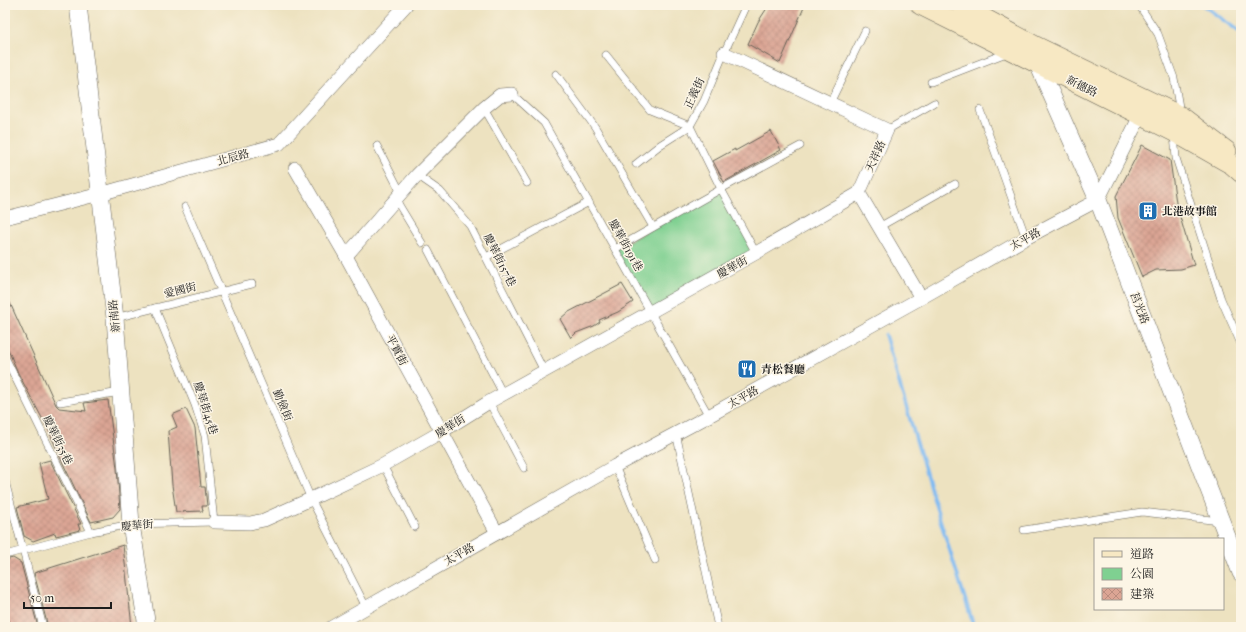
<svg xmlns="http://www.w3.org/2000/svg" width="1246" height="632" font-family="'IM FELL French Canon','Noto Serif TC',serif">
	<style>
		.green { fill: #7fd091; stroke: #4e7656 }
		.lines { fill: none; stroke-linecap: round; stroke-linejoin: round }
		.stream { stroke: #80bbf2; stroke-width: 3.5 }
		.building { fill: url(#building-cross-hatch) }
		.service-casing { stroke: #656155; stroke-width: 8 }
		.minor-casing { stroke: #656155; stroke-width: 14 }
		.tertiary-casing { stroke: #656155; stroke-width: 18 }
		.secondary-casing { stroke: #656155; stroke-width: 20 }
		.path { stroke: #656155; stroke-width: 2; stroke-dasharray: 1 3; stroke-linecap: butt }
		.service { stroke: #fff; stroke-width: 7 }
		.minor { stroke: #fff; stroke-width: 13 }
		.tertiary { stroke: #fff; stroke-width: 17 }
		.secondary { stroke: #f7e8c3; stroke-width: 19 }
		.labels { text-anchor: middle; stroke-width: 3; stroke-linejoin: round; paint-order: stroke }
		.street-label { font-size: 11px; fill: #1c1c1c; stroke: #fcf5e5 }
		.poi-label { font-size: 11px; font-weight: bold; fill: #1c1c1c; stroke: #fcf5e5; text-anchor: start }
	</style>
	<defs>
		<pattern id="building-cross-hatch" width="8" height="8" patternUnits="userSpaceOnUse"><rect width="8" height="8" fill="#dba594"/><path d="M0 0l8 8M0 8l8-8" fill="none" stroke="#bb8d7f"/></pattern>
	</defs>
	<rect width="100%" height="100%" fill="#fcf5e5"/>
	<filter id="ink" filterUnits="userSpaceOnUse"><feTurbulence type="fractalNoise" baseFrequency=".025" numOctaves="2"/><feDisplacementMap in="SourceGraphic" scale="8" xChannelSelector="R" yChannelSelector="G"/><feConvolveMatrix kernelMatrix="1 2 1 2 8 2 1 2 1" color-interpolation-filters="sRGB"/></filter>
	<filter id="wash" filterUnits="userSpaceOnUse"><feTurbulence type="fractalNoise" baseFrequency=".012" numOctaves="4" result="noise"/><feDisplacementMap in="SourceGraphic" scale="16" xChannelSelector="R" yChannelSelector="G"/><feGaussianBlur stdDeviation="0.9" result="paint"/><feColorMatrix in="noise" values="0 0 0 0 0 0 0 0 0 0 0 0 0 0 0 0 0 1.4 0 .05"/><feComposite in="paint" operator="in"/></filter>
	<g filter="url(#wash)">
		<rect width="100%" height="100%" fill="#ede2c0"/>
		<path class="green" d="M721 189 756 253 651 312 615 249Z"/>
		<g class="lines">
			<g class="stream">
				<path d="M1203 5 1241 33"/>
				<path d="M885 335 936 507 974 627"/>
			</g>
		</g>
		<g id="blocks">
			<g class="building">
				<path d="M769 5H805L780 63 748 44 758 22Z"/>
				<path d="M771 131 781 150 724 182 713 161 735 149V151Z"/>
				<path d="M1142 145 1170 160 1176 203 1194 265 1181 269 1156 270 1142 277 1118 218 1116 196Z"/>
				<path d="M622 284 633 302 618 312 599 320 600 322 594 326 576 333 571 338 560 319 567 313Z"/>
				<path d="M5 292 56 405 59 408 86 411 84 403 108 400 117 468 120 509 113 517 91 522 60 457 49 431 18 373 5 342Z"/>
				<path d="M186 409 195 428 201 487H205L207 506H202L203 511 176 512 172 485 168 431 177 427 172 415Z"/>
				<path d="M50 460 81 524H78L80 530 56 536 55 533 33 541 24 536 17 507 48 499 39 463Z"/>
				<path d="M123 545 132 627H48L34 573Z"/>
				<path d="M13 558 21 563 38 627H10L5 606V560Z"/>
			</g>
		</g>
	</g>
	<g filter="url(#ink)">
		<use href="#blocks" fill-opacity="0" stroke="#656155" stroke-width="1"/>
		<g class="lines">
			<g class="service-casing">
				<g id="service">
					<path d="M1139 5 1158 34 1174 78 1180 113"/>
					<path d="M606 55 650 110 690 126"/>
					<path d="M556 74 595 127 653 227"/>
					<path d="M931 82 1009 52"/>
					<path d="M512 94 544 123 709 416"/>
					<path d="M830 103 865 31"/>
					<path d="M484 108 527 183"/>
					<path d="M980 110 1026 238"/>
					<path d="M690 126 721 189 756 253"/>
					<path d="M887 130 934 103"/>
					<path d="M1174 135 1176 158 1221 299 1241 344"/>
					<path d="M377 146 401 193"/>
					<path d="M636 164 660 145 690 126 704 101 724 53 746 5"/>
					<path d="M417 175 440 191 470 226 544 371"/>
					<path d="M396 200 422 243"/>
					<path d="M185 207 311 499 366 607"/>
					<path d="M879 227 955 184"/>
					<path d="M615 249 721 189 800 146"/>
					<path d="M428 250 503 394"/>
					<path d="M486 257 589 202"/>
					<path d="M115 318 252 284"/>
					<path d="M5 357 91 532"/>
					<path d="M60 402 120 392"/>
					<path d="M489 402 524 468"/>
					<path d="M676 433 718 627"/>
					<path d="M383 465 415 527"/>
					<path d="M615 466 655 560"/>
					<path d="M5 481 43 627"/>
					<path d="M1024 530 1142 512 1220 521"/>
					<path d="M5 555 91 532 131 524 214 522 205 436 195 405 155 308"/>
				</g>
			</g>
			<g class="minor-casing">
				<g id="minor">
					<path d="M724 53 887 130 859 193"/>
					<path d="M295 168 346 256 497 533"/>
					<path d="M859 193 921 298"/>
					<path d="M5 218 100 194 279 144 406 5"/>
					<path d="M346 256 417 175 484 108 500 95 512 94"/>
					<path d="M214 522 250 523 264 520 311 499 383 465 441 432 489 402 756 253 859 193"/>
					<path d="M332 627 615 466 705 418 921 298 1026 238 1098 200 1144 108"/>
				</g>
			</g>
			<g class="tertiary-casing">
				<g id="tertiary">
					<path d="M78 5 115 318 131 524 147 627"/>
					<path d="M1037 56 1038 64 1098 200 1241 573"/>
				</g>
			</g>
			<g class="secondary-casing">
				<g id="secondary">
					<path d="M920 5 1174 132 1232 165 1241 173"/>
					<path d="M960 5 1036 46 1181 116 1227 151"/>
				</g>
			</g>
			<path class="path" d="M202 5 204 7"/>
			<use href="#service" class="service"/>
			<use href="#minor" class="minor"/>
			<use href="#tertiary" class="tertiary"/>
			<use href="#secondary" class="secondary"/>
		</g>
	</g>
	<defs>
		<g id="building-square" transform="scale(1)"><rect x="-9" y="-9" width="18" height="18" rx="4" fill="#1f6fb2" stroke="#fcf5e5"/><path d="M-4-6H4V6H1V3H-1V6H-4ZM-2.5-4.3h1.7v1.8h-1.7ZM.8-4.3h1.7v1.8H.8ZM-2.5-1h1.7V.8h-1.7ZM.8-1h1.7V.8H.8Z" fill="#fff"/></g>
		<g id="restaurant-square" transform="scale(1)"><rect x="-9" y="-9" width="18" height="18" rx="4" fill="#1f6fb2" stroke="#fcf5e5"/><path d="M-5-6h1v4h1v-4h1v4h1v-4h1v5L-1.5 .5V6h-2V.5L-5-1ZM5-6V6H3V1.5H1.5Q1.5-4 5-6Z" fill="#fff"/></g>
	</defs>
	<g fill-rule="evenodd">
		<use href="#building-square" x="1148" y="211"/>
		<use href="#restaurant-square" x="747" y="369"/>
	</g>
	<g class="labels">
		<g class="street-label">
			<text transform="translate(1082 86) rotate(26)" y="4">新德路</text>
			<text transform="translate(694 93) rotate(-65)" y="4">正義街</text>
			<text transform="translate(875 156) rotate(-66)" y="4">天祥路</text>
			<text transform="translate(233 157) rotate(-15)" y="4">北辰路</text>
			<text transform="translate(1025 239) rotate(-29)" y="4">太平路</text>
			<text transform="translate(626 245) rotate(61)" y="4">慶華街191巷</text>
			<text transform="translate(500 260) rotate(63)" y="4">慶華街157巷</text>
			<text transform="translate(732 267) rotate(-29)" y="4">慶華街</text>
			<text transform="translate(180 290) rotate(-14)" y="4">愛國街</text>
			<text transform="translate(1140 308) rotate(69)" y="4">莒光路</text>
			<text transform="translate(114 316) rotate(-96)" y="4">新南路</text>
			<text transform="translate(397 350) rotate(62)" y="4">平實街</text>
			<text transform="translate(743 397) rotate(-29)" y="4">太平路</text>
			<text transform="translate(283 405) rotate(67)" y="4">勤儉街</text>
			<text transform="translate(206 408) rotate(72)" y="4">慶華街45巷</text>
			<text transform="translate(450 426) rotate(-32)" y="4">慶華街</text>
			<text transform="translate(58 440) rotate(64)" y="4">慶華街35巷</text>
			<text transform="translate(137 525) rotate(-5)" y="4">慶華街</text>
			<text transform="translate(459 554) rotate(-30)" y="4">太平路</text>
		</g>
		<g class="poi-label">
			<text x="1162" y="215">北港故事館</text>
			<text x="761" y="373">青松餐廳</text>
		</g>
	</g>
	<rect width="1246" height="632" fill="none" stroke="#fcf5e5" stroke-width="20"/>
	<rect x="1094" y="538" width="130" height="72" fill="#fcf5e5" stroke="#a29e95"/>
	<rect x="1102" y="551" width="20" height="6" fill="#f7e8c3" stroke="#a29e95"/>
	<text x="1130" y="558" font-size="12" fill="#1c1c1c">道路</text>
	<rect x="1102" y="568" width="20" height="12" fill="#7fd091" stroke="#a29e95"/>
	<text x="1130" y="578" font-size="12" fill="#1c1c1c">公園</text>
	<rect x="1102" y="588" width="20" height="12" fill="url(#building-cross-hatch)" stroke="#a29e95"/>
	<text x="1130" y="598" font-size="12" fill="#1c1c1c">建築</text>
	<path d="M24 602v6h87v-6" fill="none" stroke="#1c1c1c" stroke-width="2"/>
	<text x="30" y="602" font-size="12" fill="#1c1c1c" stroke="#fcf5e5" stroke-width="3" paint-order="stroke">50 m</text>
</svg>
